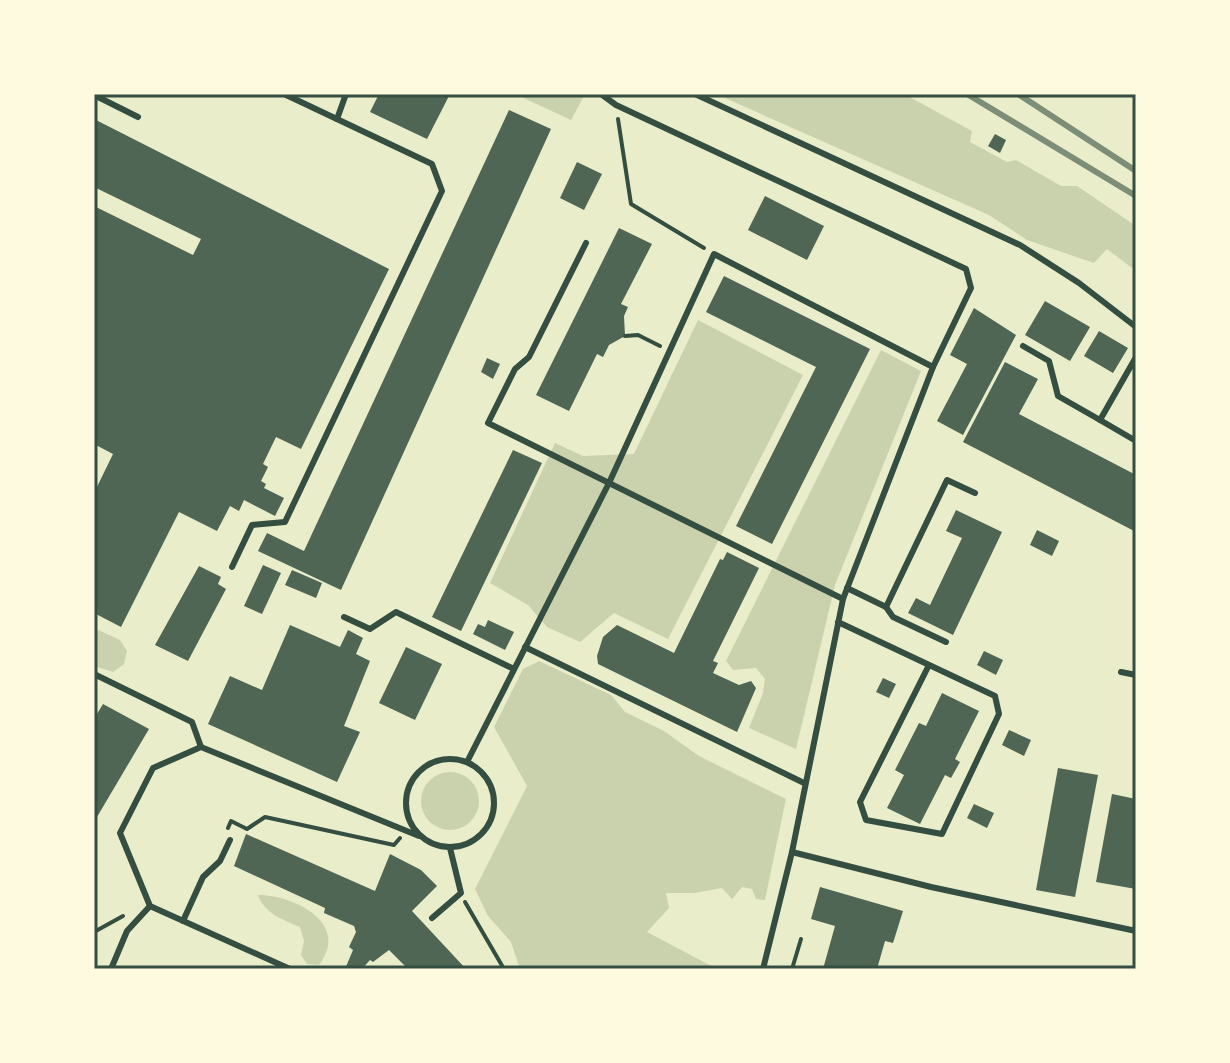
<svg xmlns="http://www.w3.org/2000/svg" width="1230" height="1063" font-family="Mulish,sans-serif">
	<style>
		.green { fill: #cad2ad }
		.building { fill: #4f6655 }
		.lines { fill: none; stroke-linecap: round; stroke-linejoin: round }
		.path { stroke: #344e41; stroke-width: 4 }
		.service { stroke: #344e41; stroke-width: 6 }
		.rail { stroke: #7c8e77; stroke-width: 6 }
		.neatline { fill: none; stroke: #344e41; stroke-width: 3 }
	</style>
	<rect width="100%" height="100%" fill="#e9edc9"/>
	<g class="green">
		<path d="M515 94H585L571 120Z"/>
		<path d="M716 94H904L972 131 970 142 1007 162 1016 160 1061 186H1077L1136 226V271L1107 249 1094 263 1027 240 989 215Z"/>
		<path d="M698 320 803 375 668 639 614 613 580 642 547 627 528 605 490 583 555 443 583 456 634 454Z"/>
		<path d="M881 350 921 371 835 585 796 749 749 728 763 693 765 679 756 668 733 670 726 661Z"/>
		<path d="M94 628 120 640 127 651 124 664 113 672 94 666Z"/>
		<path d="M539 661 611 695 625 712 664 731 699 756 786 799 765 900 756 899 752 889 742 887 732 899 722 888 694 893H666L669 908 647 932 717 969H520L511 942 488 916 475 889 527 786 494 727 523 669Z"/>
		<circle cx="450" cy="801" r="29"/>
		<path d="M258 895C295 895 351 924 319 965L307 964 301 955 304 941 300 927C283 920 264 913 258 895Z"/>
	</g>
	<g class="building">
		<path d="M379 94H450L427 139 370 112Z"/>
		<path d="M509 110 551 129 341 590 258 551 267 533 304 551Z"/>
		<path d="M94 119 389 269 301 449 276 437 263 464 268 467 261 481 266 484 264 488 284 498 275 516 244 500 239 511 230 506 217 531 179 512 121 627 94 613V493L113 454 94 444V206L193 255 201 239 94 187Z"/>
		<path d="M995 134 1006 140 1000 153 988 146Z"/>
		<path d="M577 162 602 174 584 210 560 198Z"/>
		<path d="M765 196 824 226 807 260 748 230Z"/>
		<path d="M619 228 652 244 621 304 628 307 624 316 625 336 609 345 603 357 597 354 569 411 536 395Z"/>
		<path d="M724 276 870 349 772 544 736 526 816 367 706 312Z"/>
		<path d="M1045 301 1090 327 1070 361 1025 335Z"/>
		<path d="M974 308 1016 335 963 435 937 421 967 364 950 355Z"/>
		<path d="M1099 331 1128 348 1113 373 1084 356Z"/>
		<path d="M487 358 500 364 493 379 481 372Z"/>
		<path d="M1005 362 1038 379 1019 414 1136 475V532L963 442Z"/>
		<path d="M513 450 542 463 461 631 432 617Z"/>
		<path d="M956 510 1002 532 953 635 908 613 916 598 930 605 962 538 946 531Z"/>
		<path d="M1037 530 1059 541 1052 556 1030 545Z"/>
		<path d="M727 552 759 568 713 661 718 663 713 673 739 685 751 681 756 688 737 732 598 664 597 656 603 637 617 625 674 653 720 559 723 560Z"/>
		<path d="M263 565 281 573 262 614 244 606Z"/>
		<path d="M199 566 221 577 218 584 226 589 188 661 155 645Z"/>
		<path d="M292 570 322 583 316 598 285 585Z"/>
		<path d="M488 620 514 632 505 650 473 634 478 624 485 627Z"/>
		<path d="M290 625 340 647 348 630 363 638 356 654 370 661 344 726 360 732 337 782 208 724 230 676 262 690Z"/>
		<path d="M406 647 442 664 415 720 379 703Z"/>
		<path d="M984 651 1003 660 996 675 977 665Z"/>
		<path d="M883 678 896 684 889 698 876 692Z"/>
		<path d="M942 693 979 711 955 759 960 762 951 778 945 775 920 824 887 808 904 775 895 770 919 723 926 726Z"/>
		<path d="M103 704 149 729 94 822V719Z"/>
		<path d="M1009 730 1031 740 1024 756 1002 745Z"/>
		<path d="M1058 768 1098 775 1075 897 1036 890Z"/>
		<path d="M1112 794 1136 799V889L1096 882Z"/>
		<path d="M974 804 994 813 987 828 967 818Z"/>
		<path d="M246 834 375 891 390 854 421 870 437 886 412 911 466 969H408L389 950 373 962 370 960 362 969H345L353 950 349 947 356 932 354 926 324 913 325 908 234 866Z"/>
		<path d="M820 887 903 911 893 943 885 941 877 969H823L835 926 811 919Z"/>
	</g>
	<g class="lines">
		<g class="path">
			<path d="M618 119 631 204 704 248"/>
			<path d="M625 336 638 335 660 346"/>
			<path d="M228 828 231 821 247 829 265 817 394 845 400 838"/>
			<path d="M465 902 504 969"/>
			<path d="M94 932 123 916"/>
			<path d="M792 969 801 939"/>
		</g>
		<g class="service">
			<path d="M601 94 616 105 966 269 971 288 933 367"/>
			<path d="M695 94 1020 245 1079 283 1136 327"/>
			<path d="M94 95 138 117"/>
			<path d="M337 119 346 94"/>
			<path d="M586 243 529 357 515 369 488 423 843 599"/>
			<path d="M1023 346 1049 361 1058 396 1100 420"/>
			<path d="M1136 357 1100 420 1136 441"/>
			<path d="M232 567 252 525 285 522 442 191 432 164 284 94"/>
			<path d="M847 588 886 607 947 480 975 493"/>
			<path d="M886 607 893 617 946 642"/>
			<path d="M344 617 370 629 396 612 514 669"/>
			<path d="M838 622 995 696 999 714 942 834 866 820 860 802 929 665"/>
			<path d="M525 647 804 783"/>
			<path d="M1121 672 1136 675"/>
			<path d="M94 674 192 722 201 747"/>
			<circle cx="450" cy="803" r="44"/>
			<path d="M467 762 609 483 714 254 933 367 843 599 792 852 763 969"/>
			<path d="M792 852 931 887 1136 931"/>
			<path d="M432 918 461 893 450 848"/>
			<path d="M183 921 203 877 220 861 230 840"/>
			<path d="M111 969 127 931 150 906"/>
			<path d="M290 969 150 906 120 833 153 768 201 747 419 836"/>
		</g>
		<g class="rail">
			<path d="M967 94 1136 196"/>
			<path d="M1018 94 1136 171"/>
		</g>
	</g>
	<rect width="1230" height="1063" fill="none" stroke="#fefae0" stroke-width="192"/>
	<rect x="96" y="96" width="1038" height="871" class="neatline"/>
</svg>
